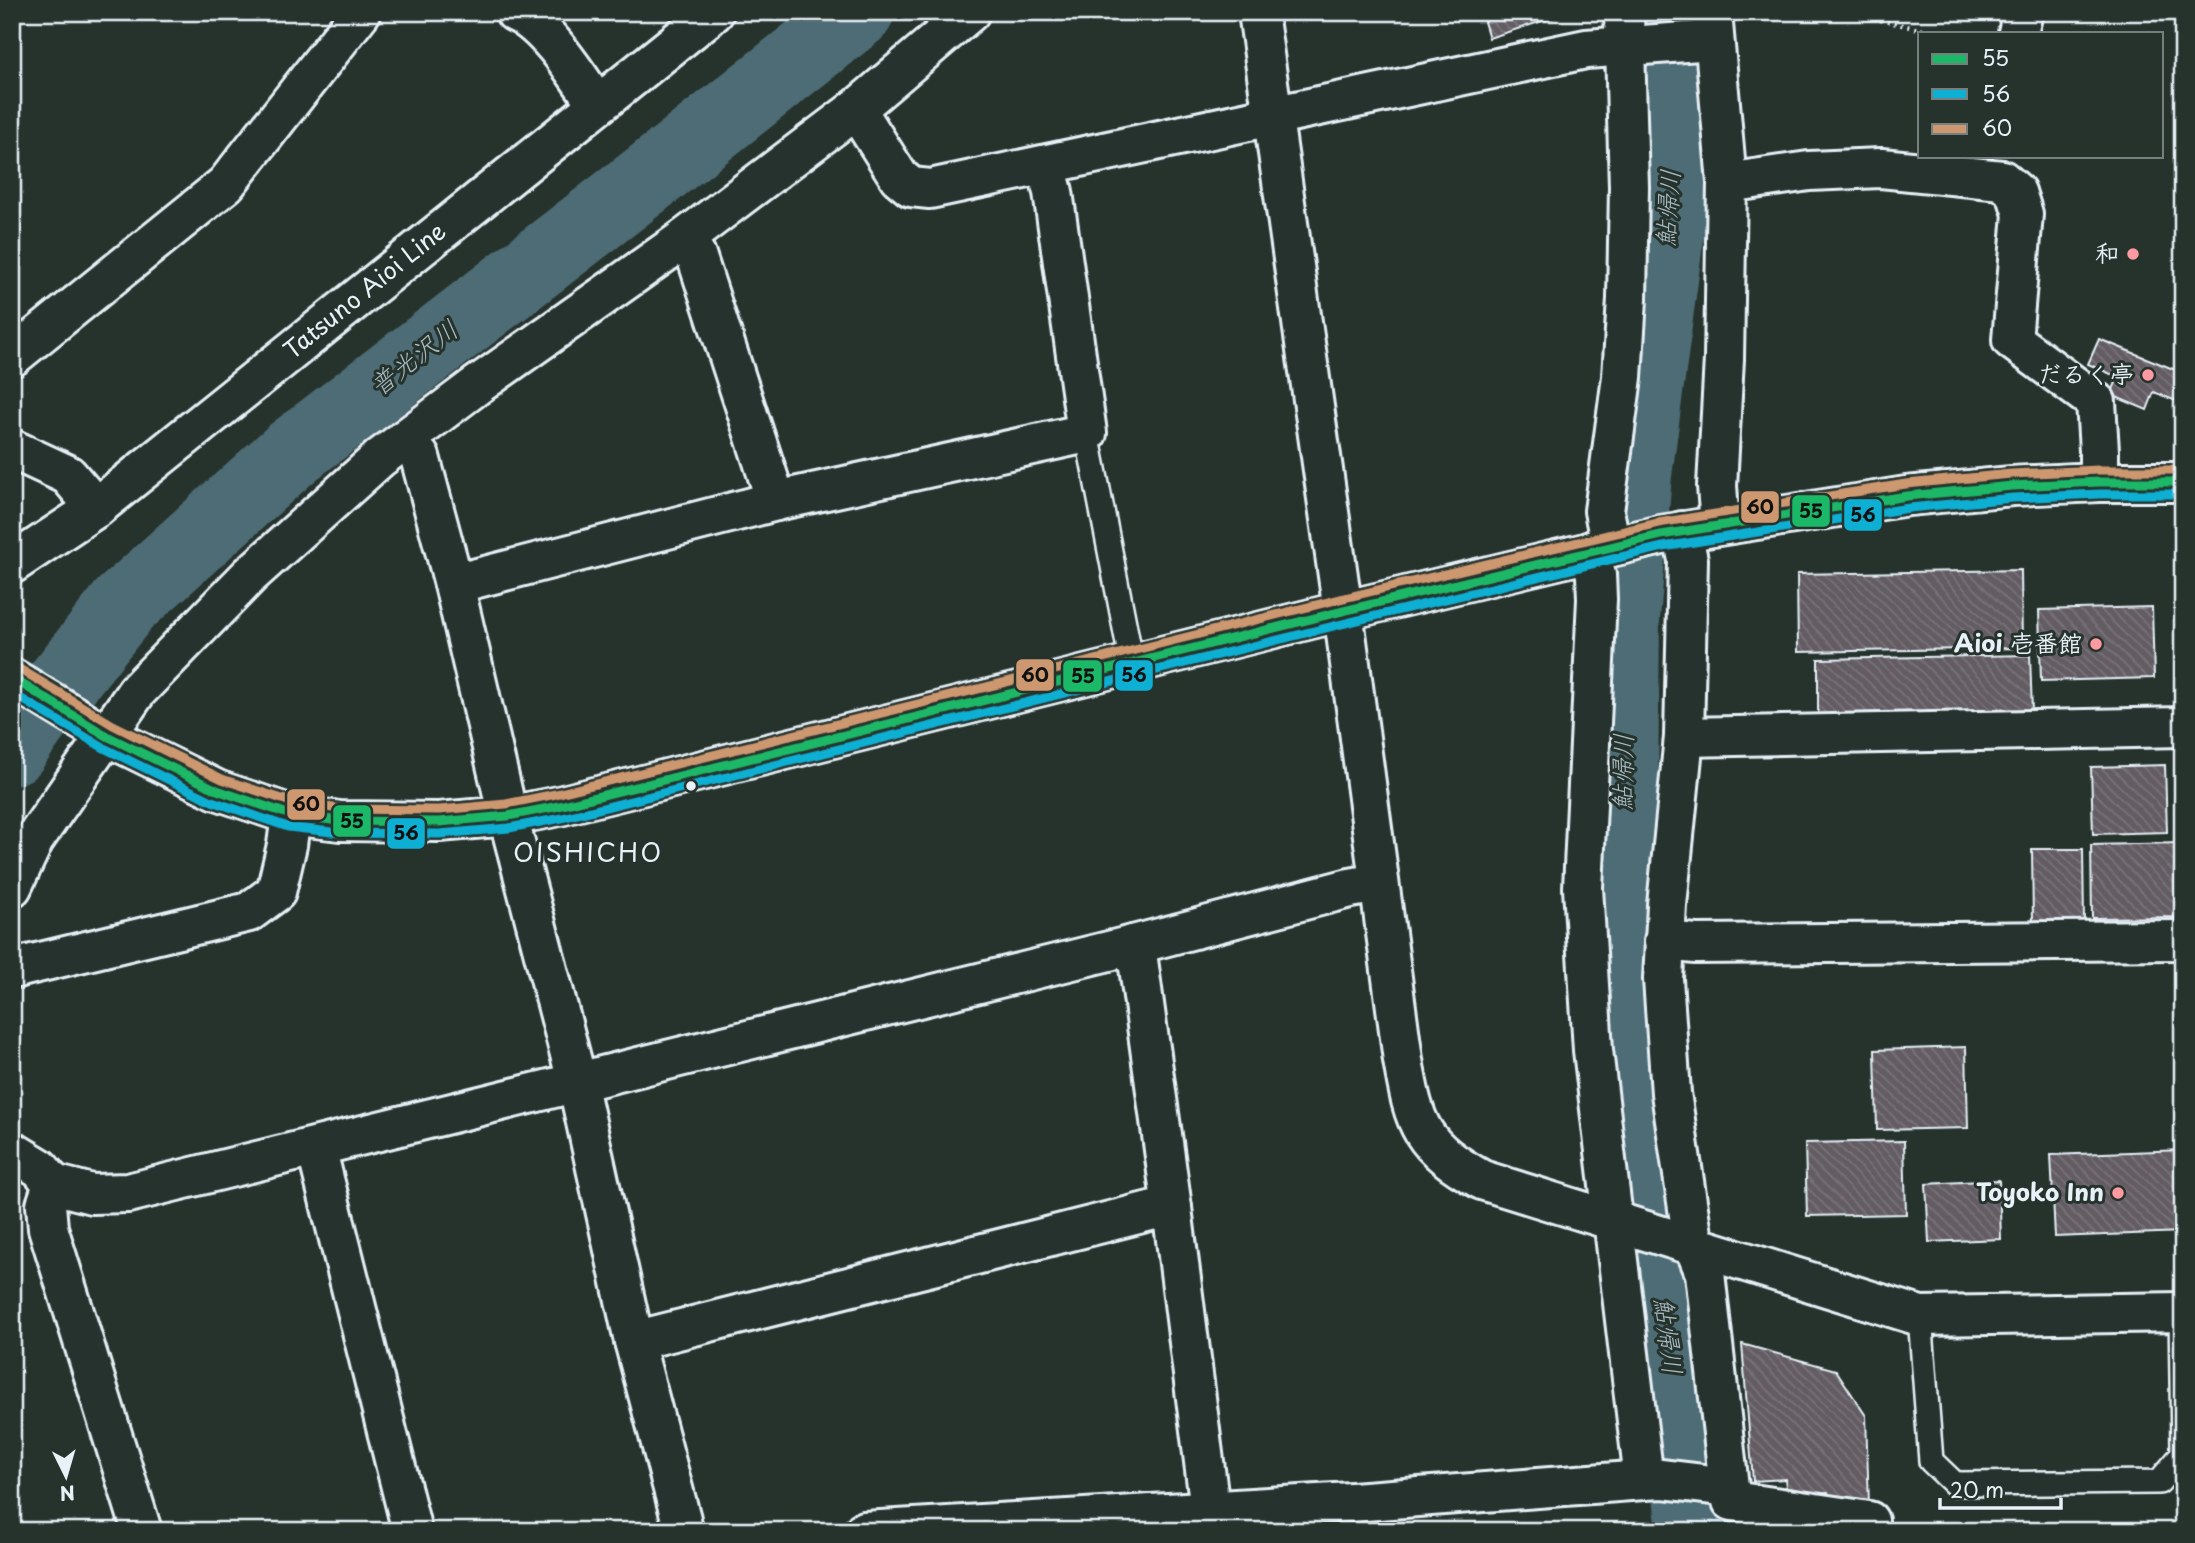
<svg xmlns="http://www.w3.org/2000/svg" width="2195" height="1543" font-family="'Playpen Sans','Klee One',sans-serif">
	<style>
		.lines { fill: none; stroke-linecap: round; stroke-linejoin: round }
		.river { stroke: #4d6c74; stroke-width: 72 }
		.building { fill: url(#building-back-hatch); stroke: #e8f1f8; stroke-width: 2 }
		.service-casing { stroke: #e8f1f8; stroke-width: 28 }
		.minor-casing { stroke: #e8f1f8; stroke-width: 44 }
		.tertiary-casing { stroke: #e8f1f8; stroke-width: 44 }
		.secondary-casing { stroke: #e8f1f8; stroke-width: 44 }
		.path { stroke: #e8f1f8; stroke-width: 4.5; stroke-dasharray: 2 5; stroke-linecap: butt }
		.service { stroke: #26332d; stroke-width: 23 }
		.minor { stroke: #26332d; stroke-width: 38 }
		.tertiary { stroke: #26332d; stroke-width: 38 }
		.secondary { stroke: #26332d; stroke-width: 38 }
		.bus-1-casing { stroke: #26332d; stroke-width: 14 }
		.bus-2-casing { stroke: #26332d; stroke-width: 14 }
		.bus-3-casing { stroke: #26332d; stroke-width: 14 }
		.bus-1 { stroke: #1ab867; stroke-width: 9 }
		.bus-2 { stroke: #0dafd3; stroke-width: 9 }
		.bus-3 { stroke: #cd976f; stroke-width: 9 }
		.poi-dot { fill: #ff9aa2; stroke: #26332d; stroke-width: 2.5 }
		.bus-dot { fill: #e8f1f8; stroke: #26332d; stroke-width: 2.5 }
		.labels { text-anchor: middle; stroke-width: 6; stroke-linejoin: round; paint-order: stroke }
		.poi-label { font-size: 24px; font-weight: bold; fill: #e8f1f8; stroke: #26332d; text-anchor: end }
		.street-label { font-size: 24px; fill: #e8f1f8; stroke: #26332d }
		.water-label { font-size: 26px; font-style: italic; fill: #aabcc3; stroke: #26332d }
		.neighbourhood-label { font-size: 26px; letter-spacing: 2px; fill: #e8f1f8; stroke: #26332d }
		.line-badge { stroke: #26332d; stroke-width: 2.5 }
		.pale-badge-label { font-size: 19px; text-anchor: middle; font-weight: bold; fill: #111 }
	</style>
	<defs>
		<pattern id="building-back-hatch" width="6" height="6" patternUnits="userSpaceOnUse" patternTransform="scale(1.75)"><rect width="6" height="6" fill="#635c63"/><path d="M-1 5l2 2M0 0l6 6M5-1l2 2" fill="none" stroke="#79747a"/></pattern>
	</defs>
	<rect width="100%" height="100%" fill="#26332d"/>
	<filter id="ink" filterUnits="userSpaceOnUse"><feTurbulence type="fractalNoise" baseFrequency=".0143" numOctaves="2"/><feDisplacementMap in="SourceGraphic" scale="14" xChannelSelector="R" yChannelSelector="G"/><feConvolveMatrix kernelMatrix="1 2 1 2 8 2 1 2 1" color-interpolation-filters="sRGB"/></filter>
	<g filter="url(#ink)">
		<g class="lines">
			<g class="river">
				<path d="M1671 12 1673 197 1636 474 1624 618 1620 963 1644 1167 1679 1404 1693 1531"/>
				<path d="M12 749 34 718 124 605 292 453 645 181 858 12"/>
			</g>
		</g>
		<g class="building">
			<path d="M1481 12H1571L1489 38Z"/>
			<path d="M2099 339 2183 373V384L2176 401 2154 392 2147 410 2111 395 2118 377 2088 364Z"/>
			<path d="M2021 570 2022 648 1798 652 1797 574Z"/>
			<path d="M2152 607 2154 678 2041 681 2039 610Z"/>
			<path d="M2030 655 2032 712 1818 716V659Z"/>
			<path d="M2165 765 2167 832 2093 834 2091 767Z"/>
			<path d="M2183 843V917L2092 918 2091 845Z"/>
			<path d="M2032 849H2083L2084 923H2033Z"/>
			<path d="M1966 1047 1968 1128 1877 1130 1875 1050Z"/>
			<path d="M1904 1141 1906 1214 1807 1216 1805 1143Z"/>
			<path d="M2183 1150V1232L2055 1237 2051 1155Z"/>
			<path d="M1999 1180 2001 1239 1929 1242 1926 1184Z"/>
			<path d="M1742 1344 1836 1370 1866 1416 1869 1505 1829 1507 1828 1493 1787 1495 1785 1479 1753 1481Z"/>
		</g>
		<g class="lines">
			<g class="service-casing">
				<g id="service">
					<path d="M1087 433 1132 664"/>
					<path d="M2181 1312 2183 1450"/>
					<path d="M1920 1316 1931 1461 1955 1484 2159 1482 2183 1454"/>
				</g>
			</g>
			<g class="minor-casing">
				<g id="minor">
					<path d="M515 12C547 26 577 75 597 104"/>
					<path d="M1712 12 1727 183 1724 359 1717 486 1720 525"/>
					<path d="M2018 33 2023 12"/>
					<path d="M856 109 899 177 911 187 930 189 1586 49 1714 40"/>
					<path d="M1727 183 1809 171 1881 168 2002 180 2016 192 2023 214 2012 340 2096 402 2099 451V482"/>
					<path d="M684 239 696 255 776 501"/>
					<path d="M12 357 226 184 361 12"/>
					<path d="M407 440 420 457 454 584 508 816 577 1081 634 1341 1154 1210 1172 1208"/>
					<path d="M12 449 68 475 96 508"/>
					<path d="M1682 531 1688 560 1684 737 1667 905 1663 979 1671 1093 1689 1215 1694 1246 1705 1273 1729 1487 1732 1501 1869 1521"/>
					<path d="M1611 546 1604 511 1622 377 1627 299 1629 187 1624 12"/>
					<path d="M1590 551 1596 575 1597 599 1583 888 1593 1050 1644 1480"/>
					<path d="M454 584 776 501 1087 433 1053 192 1046 166"/>
					<path d="M1684 737 2183 727"/>
					<path d="M12 887 34 840 137 691 250 575 380 458 476 386 684 239 856 109 970 12"/>
					<path d="M1133 945 1138 960 1172 1208 1210 1509"/>
					<path d="M12 969 249 912 276 892 287 845 291 815"/>
					<path d="M316 1147 412 1531"/>
					<path d="M12 1151 40 1168 53 1184 46 1205 48 1228 142 1531"/>
					<path d="M53 1184 92 1194 128 1193 1133 945 1350 888 1379 883"/>
					<path d="M634 1341 681 1519 683 1531"/>
					<path d="M864 1531 1352 1502 1644 1480 1662 1479 1729 1487"/>
				</g>
			</g>
			<g class="tertiary-casing">
				<g id="tertiary">
					<path d="M1258 12 1343 611 1403 1060C1414 1126 1421 1146 1482 1180L1920 1316 2183 1312"/>
					<path d="M12 678 107 736 217 790 291 815 340 821 439 822 508 816 559 806 1343 611 1661 535 1907 496 2012 486 2099 482H2183"/>
					<path d="M1664 941 1696 944 2183 940"/>
				</g>
			</g>
			<g class="secondary-casing">
				<path id="secondary" d="M12 564 96 508 714 12"/>
			</g>
			<path class="path" d="M1846 12 1936 33"/>
			<use href="#service" class="service"/>
			<use href="#minor" class="minor"/>
			<use href="#tertiary" class="tertiary"/>
			<use href="#secondary" class="secondary"/>
			<g class="bus-1-casing">
				<path id="bus-1" d="M12 678 107 736 217 790 291 815 340 821 439 822 508 816 559 806 1343 611 1661 535 1907 496 2012 486 2099 482H2183"/>
			</g>
			<g class="bus-2-casing">
				<path id="bus-2" d="M12 693 102 747 212 801 288 827 340 833 439 834 509 828 562 818 1346 623 1663 547 1909 508 2013 498 2099 494H2183"/>
			</g>
			<g class="bus-3-casing">
				<path id="bus-3" d="M18 668 113 725 222 779 294 803 341 809 439 810 506 804 556 794 1340 599 1658 523 1906 484 2011 474 2098 470H2183"/>
			</g>
			<use href="#bus-1" class="bus-1"/>
			<use href="#bus-2" class="bus-2"/>
			<use href="#bus-3" class="bus-3"/>
		</g>
	</g>
	<g class="poi-dot">
		<circle cx="2133" cy="254" r="7"/>
		<circle cx="2148" cy="375" r="7"/>
		<circle cx="2096" cy="644" r="7"/>
		<circle cx="2118" cy="1193" r="7"/>
	</g>
	<circle class="bus-dot" cx="691" cy="786" r="6"/>
	<g class="labels">
		<g class="poi-label">
			<text x="2119" y="262">和</text>
			<text x="2134" y="383">だるく亭</text>
			<text x="2082" y="652">Aioi 壱番館</text>
			<text x="2104" y="1201">Toyoko Inn</text>
		</g>
		<g class="street-label">
			<text transform="translate(365 291) rotate(-39)" y="8">Tatsuno Aioi Line</text>
		</g>
		<g class="water-label">
			<text transform="translate(1668 208) rotate(-86)" y="9">鮎帰川</text>
			<text transform="translate(414 358) rotate(-38)" y="9">普光沢川</text>
			<text transform="translate(1623 772) rotate(-89)" y="9">鮎帰川</text>
			<text transform="translate(1668 1336) rotate(83)" y="9">鮎帰川</text>
		</g>
		<g class="neighbourhood-label">
			<text x="588" y="862">OISHICHO</text>
		</g>
	</g>
	<g class="line-badge">
		<rect x="1740" y="490" width="40" height="34" rx="7" fill="#cd976f"/>
		<rect x="1791" y="494" width="40" height="34" rx="7" fill="#1ab867"/>
		<rect x="1843" y="498" width="40" height="34" rx="7" fill="#0dafd3"/>
		<rect x="1015" y="658" width="40" height="34" rx="7" fill="#cd976f"/>
		<rect x="1114" y="659" width="40" height="33" rx="7" fill="#0dafd3"/>
		<rect x="1062" y="659" width="41" height="34" rx="7" fill="#1ab867"/>
		<rect x="286" y="788" width="40" height="33" rx="7" fill="#cd976f"/>
		<rect x="332" y="804" width="40" height="34" rx="7" fill="#1ab867"/>
		<rect x="386" y="817" width="40" height="33" rx="7" fill="#0dafd3"/>
	</g>
	<g class="pale-badge-label">
		<text x="1760" y="514">60</text>
		<text x="1811" y="518">55</text>
		<text x="1863" y="522">56</text>
		<text x="1035" y="682">60</text>
		<text x="1134" y="682">56</text>
		<text x="1083" y="683">55</text>
		<text x="306" y="811">60</text>
		<text x="352" y="828">55</text>
		<text x="406" y="840">56</text>
	</g>
	<rect width="2195" height="1543" fill="none" stroke="#26332d" stroke-width="42"/>
	<rect x="21" y="21" width="2153" height="1501" fill="none" stroke="#e8f1f8" stroke-width="2.5" filter="url(#ink)"/>
	<rect x="1918" y="32" width="245" height="126" fill="#26332d" stroke="#747f7e" stroke-width="2"/>
	<rect x="1932" y="54" width="35" height="10" fill="#1ab867" stroke="#747f7e" stroke-width="2"/>
	<text x="1982" y="66" font-size="21" fill="#e8f1f8">55</text>
	<rect x="1932" y="89" width="35" height="10" fill="#0dafd3" stroke="#747f7e" stroke-width="2"/>
	<text x="1982" y="102" font-size="21" fill="#e8f1f8">56</text>
	<rect x="1932" y="124" width="35" height="10" fill="#cd976f" stroke="#747f7e" stroke-width="2"/>
	<text x="1982" y="136" font-size="21" fill="#e8f1f8">60</text>
	<g transform="translate(66 1476) rotate(175)" stroke="#26332d" stroke-width="5" paint-order="stroke">
	<path d="M0-5L12 26L0 18L-12 26Z" fill="#e8f1f8"/>
	<text y="-10" font-size="19" font-weight="bold" text-anchor="middle" fill="#e8f1f8">N</text>
	</g>
	<path d="M1940 1498v10h121v-10" fill="none" stroke="#e8f1f8" stroke-width="3.5"/>
	<text x="1950" y="1498" font-size="21" fill="#e8f1f8" stroke="#26332d" stroke-width="5" paint-order="stroke">20 m</text>
</svg>
